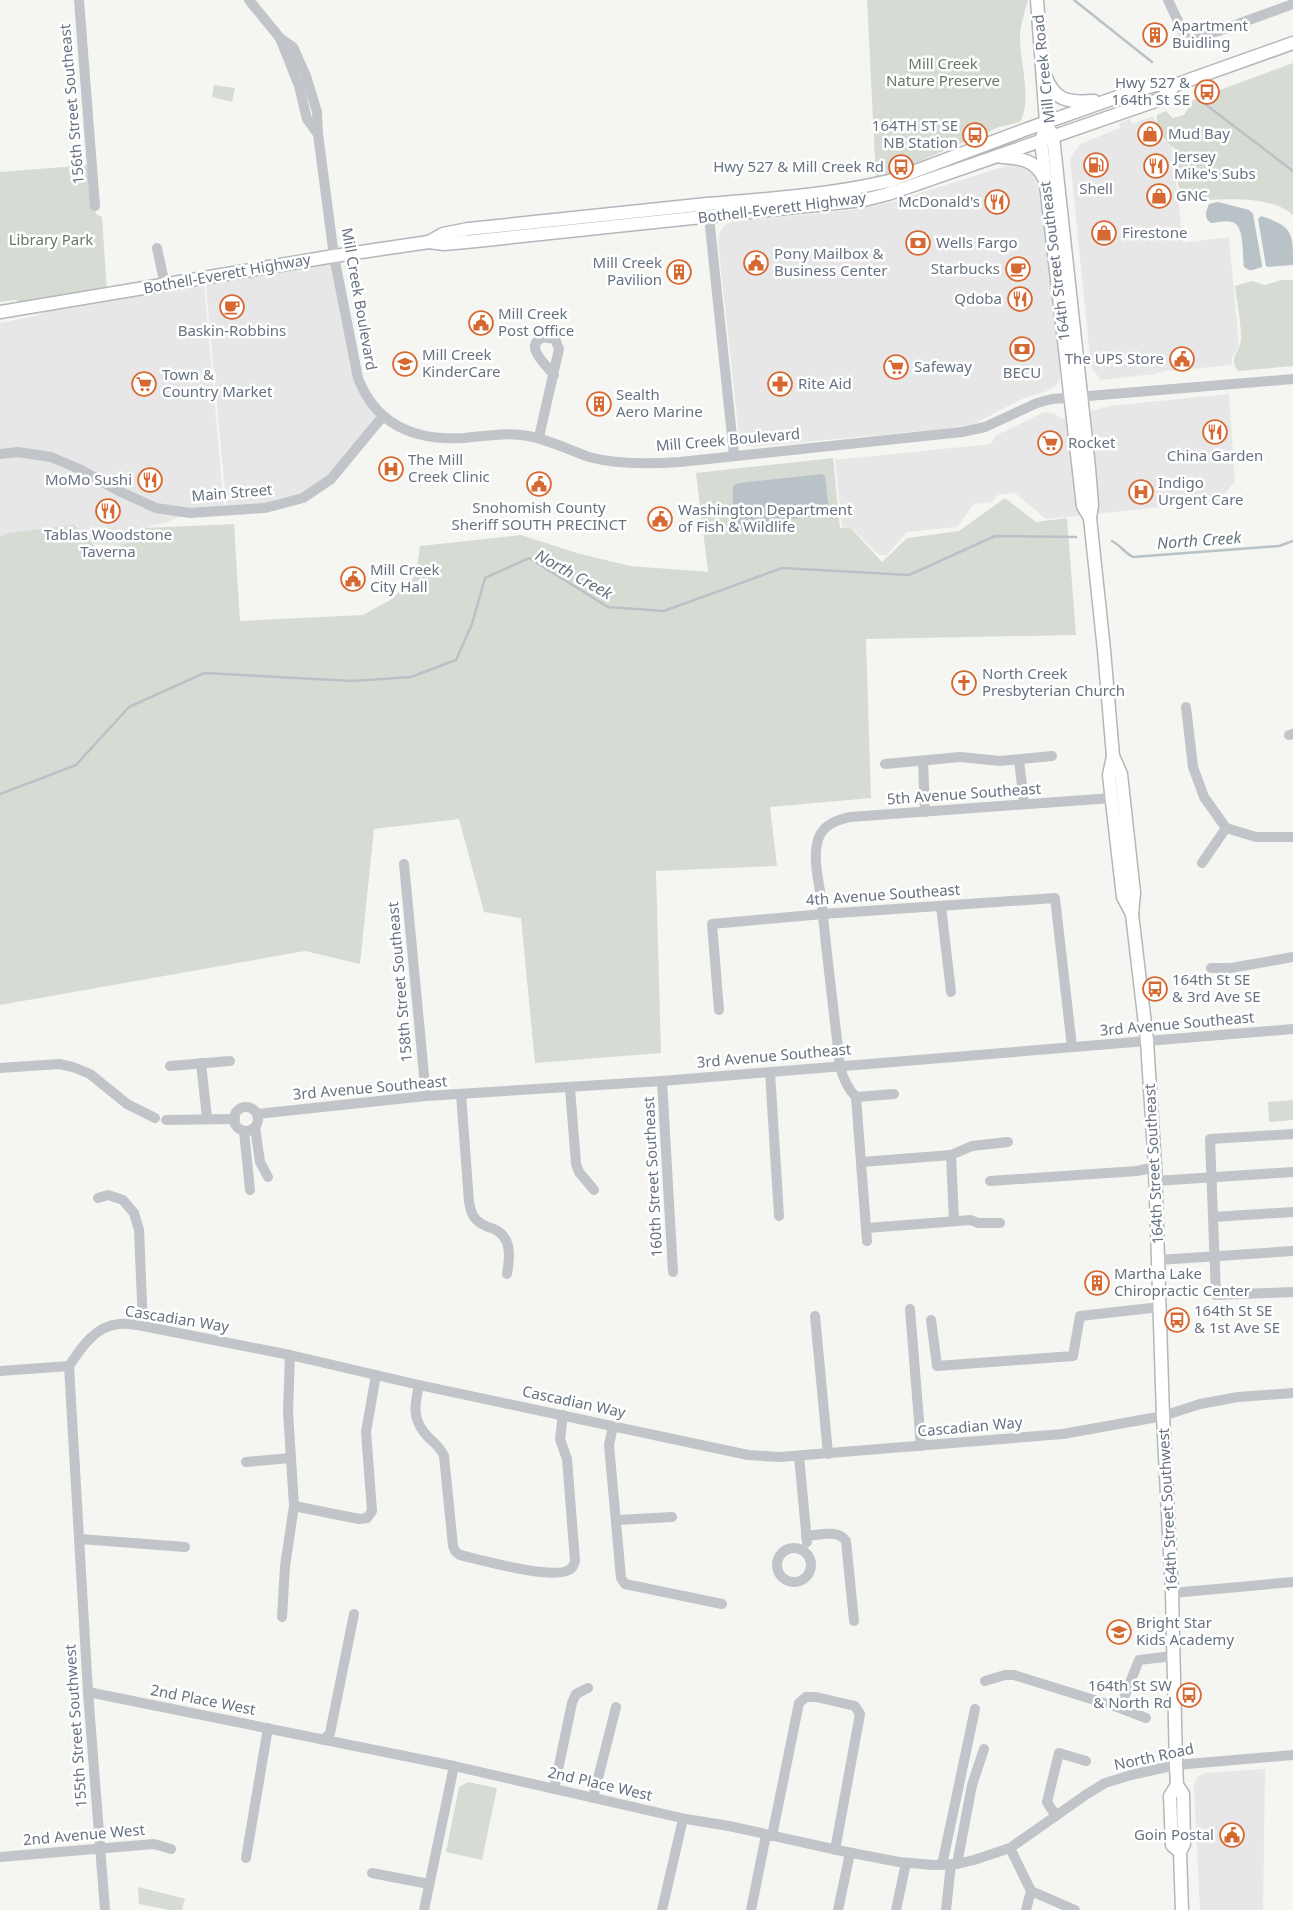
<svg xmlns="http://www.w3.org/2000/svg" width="1293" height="1910" font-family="'Noto Sans',sans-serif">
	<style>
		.built { fill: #e6e7e6 }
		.green { fill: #d6dcd4 }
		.water { fill: #b9c2c7 }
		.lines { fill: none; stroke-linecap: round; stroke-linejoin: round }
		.stream { stroke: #b9c2c7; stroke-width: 2.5 }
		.major-casing { stroke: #b3b6ba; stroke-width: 15 }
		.minor { stroke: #c1c4c8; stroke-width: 10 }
		.major { stroke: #fff; stroke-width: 12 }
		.labels { text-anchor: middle; stroke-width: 5; stroke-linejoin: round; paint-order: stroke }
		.poi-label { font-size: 15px; fill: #677381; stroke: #fff; text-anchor: start }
		.park-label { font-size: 15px; fill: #677965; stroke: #fff }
		.street-label { font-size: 15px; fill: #677381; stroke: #fff }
		.water-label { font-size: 16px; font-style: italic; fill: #63737e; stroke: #fff }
	</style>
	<rect width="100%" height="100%" fill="#f5f6f2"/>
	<g class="built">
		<path d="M1153 116 1155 121 1157 122 1162 138 1172 148 1183 243 1229 237 1239 346 1232 357V365L1190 369 1189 367 1182 371 1168 370 1154 374 1101 380 1091 367 1070 159 1080 144 1120 128 1119 123 1130 119 1132 124Z"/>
		<path d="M1012 164 1024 165 1036 174 1038 180 1060 368V380L1056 386 1047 391 1024 398 974 424 968 425 943 429 751 447 742 443 739 436 718 242 720 231 725 225 731 222 860 209 892 202Z"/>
		<path d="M334 256 355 368 383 416 331 479 303 498 227 511 205 278Z"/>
		<path d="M204 283 224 508 194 510 168 522 149 526 129 548 85 543 0 547V323L35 316 54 308Z"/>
		<path d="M1229 394 1235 481 1219 501 1046 519 1015 493 998 495 992 502 974 504 957 527 907 532 887 555H879L851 527 842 526 835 460 991 444 995 436 1044 412 1053 413 1063 419 1109 406Z"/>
		<path d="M1265 1769 1263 1910H1200L1194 1787 1196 1780 1200 1775 1206 1773Z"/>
	</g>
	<g class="green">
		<path d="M867 0H1028C1025 11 1021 23 1020 34 1019 60 1033 100 1020 122L999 127 876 180Z"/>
		<path d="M1293 63V215C1269 193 1215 200 1184 201L1178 185 1174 148C1163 140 1156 129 1157 115L1166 111 1173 118 1184 115 1193 100Z"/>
		<path d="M214 85 235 88 232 102 212 97Z"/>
		<path d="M89 165 96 214 102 217 107 292 27 303 15 300 0 302V172Z"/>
		<path d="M1281 280H1293V366L1238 371C1227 357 1241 353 1241 338 1241 321 1237 303 1235 286L1252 281 1265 285Z"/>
		<path d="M833 458 840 528 850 527 882 562 907 538 959 531 1005 498 1036 522 1067 518 1076 635 866 639 871 798 770 807 777 866 656 871 661 1053 535 1063 521 918 484 912 459 819 374 829 360 964 305 951 0 1005V537L8 533 74 525 101 553 127 543 143 528 234 524 240 621 363 615 392 599 416 575 420 546 521 535 577 553 630 566 708 572 696 473Z"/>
		<path d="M1293 1100V1120L1269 1122 1268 1102Z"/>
		<path d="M468 1782 497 1788 482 1860 446 1852 459 1787Z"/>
		<path d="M138 1887 186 1899 184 1901 182 1910H169L139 1904Z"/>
	</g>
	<g class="water">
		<path d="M1218 202 1249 210 1253 214 1262 265V267C1253 269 1252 273 1244 267 1242 255 1245 225 1232 222 1226 220 1217 223 1211 223 1203 217 1206 212 1209 204Z"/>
		<path d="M1261 216C1293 227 1293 232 1293 265L1268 267 1266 266 1258 219Z"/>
		<path d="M822 474 825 476 829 511 825 515 750 524 743 527 738 535 732 533C737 517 730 501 734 485L739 483Z"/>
	</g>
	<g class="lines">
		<g class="stream">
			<path d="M1074 0 1152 62"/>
			<path d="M1201 101 1293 171"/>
			<path d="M1112 541C1120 545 1125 553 1133 557L1279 546 1293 541"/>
			<path d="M0 794 76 765 129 707 204 673 352 681 411 677 456 660 472 624 485 578 529 558 608 607 664 611 782 568 909 575 995 536 1076 537"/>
		</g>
		<g class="major-casing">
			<g id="major">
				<path d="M1037 0 1046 122 1053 137 1089 468 1092 505 1090 518 1104 650 1113 756 1109 775 1123 897 1132 914"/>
				<path d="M1045 75C1054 101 1069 103 1094 101"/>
				<path d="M1043 134 1041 141 1043 158 1083 506 1090 518"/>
				<path d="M1002 157C1021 158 1035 160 1044 178"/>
				<path d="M429 242 443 234 468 229C548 221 628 212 707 204 768 199 829 195 889 181L1027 129 1126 94 1155 85H1175L1293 43"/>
				<path d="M0 312 334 256 429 242 444 244 466 242 864 200 888 194 1161 99 1175 85"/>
				<path d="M1113 756 1121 774 1134 893 1132 914 1147 1041 1155 1167 1163 1416 1172 1593 1176 1765 1177 1785 1183 1794 1184 1844 1180 1852 1182 1910"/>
				<path d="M1177 1785 1170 1796 1172 1845 1180 1852"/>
			</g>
		</g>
		<g class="minor">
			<path d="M79 0 95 206"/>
			<path d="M249 0 280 38 293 47 306 76 317 112 318 134 334 256 358 378C376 425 415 441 464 438 486 436 507 432 528 436 550 440 569 450 589 457 618 465 651 464 680 462L962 432 985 427 1037 403 1052 399 1293 379"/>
			<path d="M1168 0 1188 42 1293 4"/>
			<path d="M280 38 299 86 307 119 318 134"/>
			<path d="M709 217 734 455"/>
			<path d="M157 248 165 285"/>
			<path d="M539 438 541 428 559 349 555 339 543 337C523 347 546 364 554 375"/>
			<path d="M0 454 18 452 51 457 79 469 121 492 156 508 190 513 265 508 303 498 331 479 383 416"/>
			<path d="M1186 707 1193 767 1204 797 1226 828 1202 863"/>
			<path d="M1289 735 1293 734"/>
			<path d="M1019 760 1024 804"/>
			<path d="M923 761 925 812"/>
			<path d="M885 764 960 757 1000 761 1052 756"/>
			<path d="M1226 828 1256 837H1293"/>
			<path d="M404 864 426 1096"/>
			<path d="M941 906 951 992"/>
			<path d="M1211 968H1231L1293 957"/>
			<path d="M719 1010 712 924 823 914 1055 898 1072 1047"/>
			<path d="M201 1063 207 1118"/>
			<path d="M170 1066 230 1061"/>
			<path d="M0 1068 59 1064 73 1067 90 1074 127 1104 155 1118"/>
			<path d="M770 1072 779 1216"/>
			<path d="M662 1081 673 1272"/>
			<path d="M570 1088 576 1164 579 1172 594 1190"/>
			<path d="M461 1094 469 1202C470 1207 471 1213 474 1217 478 1223 487 1227 494 1229 512 1237 510 1257 507 1274"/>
			<path d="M856 1097 894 1094"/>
			<circle cx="246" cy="1119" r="12"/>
			<path d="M257 1114 426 1096 662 1081 1293 1029"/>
			<path d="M166 1120 235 1119"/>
			<path d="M255 1127 260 1162 268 1177"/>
			<path d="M244 1131 250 1190"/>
			<path d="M1293 1134 1210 1139 1216 1295 1293 1292"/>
			<path d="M951 1155 954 1221"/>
			<path d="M862 1162 951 1155 972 1146 1008 1142"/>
			<path d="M990 1181 1137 1171 1155 1167"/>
			<path d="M1155 1181 1293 1172"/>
			<path d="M98 1198 108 1195 123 1200 134 1213 139 1230 143 1326"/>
			<path d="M1213 1217 1293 1212"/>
			<path d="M867 1228 971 1220 978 1223H1000"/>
			<path d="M867 1241 856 1097C847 1088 843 1079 840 1066 834 1012 827 959 822 905 820 886 813 862 817 844 820 826 835 820 850 817L1112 798"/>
			<path d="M1158 1260 1293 1251"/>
			<path d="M910 1309 921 1446"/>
			<path d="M815 1316 828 1454"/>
			<path d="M931 1320 937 1366 1073 1356 1080 1316 1160 1307"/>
			<path d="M69 1366C81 1348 95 1326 119 1324 126 1323 135 1325 143 1326L290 1355 419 1385 748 1455 780 1457 1063 1434 1163 1416 1200 1404 1238 1397 1293 1393"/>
			<path d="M69 1366 88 1692 105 1910"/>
			<path d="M0 1371 69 1366"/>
			<path d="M419 1385C414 1407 412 1421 429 1438 435 1443 441 1449 444 1456L453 1546 455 1551 460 1555C482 1560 551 1580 569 1570 573 1568 574 1565 575 1561L567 1459 560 1439 563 1415"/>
			<path d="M613 1426 609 1445 621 1578 625 1584 722 1604"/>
			<path d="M799 1456 807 1542"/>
			<path d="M246 1462 291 1458"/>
			<path d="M294 1506 359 1519 367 1518 372 1511 366 1432 376 1375"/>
			<path d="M616 1520 672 1517"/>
			<path d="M806 1536C819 1535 838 1529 846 1541L854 1621"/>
			<path d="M80 1539 185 1547"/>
			<circle cx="794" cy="1565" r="17"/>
			<path d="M1172 1593 1293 1582"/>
			<path d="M282 1617 285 1566 294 1506 288 1411 290 1355"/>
			<path d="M985 1681 1005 1675H1014L1120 1708 1139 1660 1173 1656"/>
			<path d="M88 1692 454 1766 686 1819 729 1826 842 1851 899 1862 933 1865 957 1864 974 1860 1010 1848 1087 1794 1105 1783 1131 1775 1176 1765 1293 1755"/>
			<path d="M1120 1708 1146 1718"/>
			<path d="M324 1740 330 1733 354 1614"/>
			<path d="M554 1789 572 1703 576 1694 588 1688"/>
			<path d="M593 1798 616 1707"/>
			<path d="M1056 1816 1047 1802 1059 1753 1086 1761"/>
			<path d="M772 1836 799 1703 806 1697H816L855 1706 860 1714 835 1850"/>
			<path d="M1010 1848 1031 1891 1075 1910"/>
			<path d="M0 1857 154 1844 171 1849"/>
			<path d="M246 1858 268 1728"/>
			<path d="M957 1864 972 1785 984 1749"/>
			<path d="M942 1865 975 1709"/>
			<path d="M372 1873 429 1884"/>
			<path d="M424 1910 454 1766"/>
			<path d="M662 1910 683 1819"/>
			<path d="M751 1910 766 1835"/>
			<path d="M838 1910 850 1853"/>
			<path d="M896 1910 906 1863"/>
			<path d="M946 1910 951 1864"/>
			<path d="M1026 1910 1031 1891"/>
		</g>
		<use href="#major" class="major"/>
	</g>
	<defs>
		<g id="building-ring" transform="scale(1.25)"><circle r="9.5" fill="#fff" stroke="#d66932" stroke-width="1.5"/><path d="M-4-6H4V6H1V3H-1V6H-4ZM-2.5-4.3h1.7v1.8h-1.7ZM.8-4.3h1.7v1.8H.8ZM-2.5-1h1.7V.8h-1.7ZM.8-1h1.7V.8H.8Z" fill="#d66932"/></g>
		<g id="bus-ring" transform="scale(1.25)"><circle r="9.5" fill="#fff" stroke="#d66932" stroke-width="1.5"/><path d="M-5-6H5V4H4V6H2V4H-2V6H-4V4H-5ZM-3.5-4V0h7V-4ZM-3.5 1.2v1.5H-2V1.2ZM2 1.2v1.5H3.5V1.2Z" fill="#d66932"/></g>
		<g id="shop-ring" transform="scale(1.25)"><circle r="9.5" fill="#fff" stroke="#d66932" stroke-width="1.5"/><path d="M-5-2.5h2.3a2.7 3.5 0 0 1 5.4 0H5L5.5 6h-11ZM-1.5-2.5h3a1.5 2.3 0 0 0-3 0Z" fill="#d66932"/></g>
		<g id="fuel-ring" transform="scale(1.25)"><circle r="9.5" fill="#fff" stroke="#d66932" stroke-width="1.5"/><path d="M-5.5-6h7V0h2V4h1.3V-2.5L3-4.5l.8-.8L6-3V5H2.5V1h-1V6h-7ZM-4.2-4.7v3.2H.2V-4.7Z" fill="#d66932"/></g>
		<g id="restaurant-ring" transform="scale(1.25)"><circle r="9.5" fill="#fff" stroke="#d66932" stroke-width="1.5"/><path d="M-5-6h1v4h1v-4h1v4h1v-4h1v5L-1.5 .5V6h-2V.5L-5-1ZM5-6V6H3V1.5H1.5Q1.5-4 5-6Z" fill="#d66932"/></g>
		<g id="bank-ring" transform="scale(1.25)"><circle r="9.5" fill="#fff" stroke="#d66932" stroke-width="1.5"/><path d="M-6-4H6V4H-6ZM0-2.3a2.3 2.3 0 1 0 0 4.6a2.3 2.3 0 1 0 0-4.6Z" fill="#d66932"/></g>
		<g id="civic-ring" transform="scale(1.25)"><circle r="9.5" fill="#fff" stroke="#d66932" stroke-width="1.5"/><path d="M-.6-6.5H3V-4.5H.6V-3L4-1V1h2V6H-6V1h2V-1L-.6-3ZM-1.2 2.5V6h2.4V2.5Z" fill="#d66932"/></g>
		<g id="cafe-ring" transform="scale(1.25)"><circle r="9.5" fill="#fff" stroke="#d66932" stroke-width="1.5"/><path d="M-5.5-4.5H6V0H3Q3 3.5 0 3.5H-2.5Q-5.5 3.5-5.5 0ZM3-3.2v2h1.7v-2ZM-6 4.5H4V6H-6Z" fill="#d66932"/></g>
		<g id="school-ring" transform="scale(1.25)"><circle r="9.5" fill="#fff" stroke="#d66932" stroke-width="1.5"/><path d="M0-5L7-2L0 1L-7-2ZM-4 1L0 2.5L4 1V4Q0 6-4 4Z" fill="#d66932"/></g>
		<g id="supermarket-ring" transform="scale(1.25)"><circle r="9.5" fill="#fff" stroke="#d66932" stroke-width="1.5"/><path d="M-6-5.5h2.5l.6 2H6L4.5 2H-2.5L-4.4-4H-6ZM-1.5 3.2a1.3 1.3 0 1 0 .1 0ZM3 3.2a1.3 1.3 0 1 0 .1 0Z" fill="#d66932"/></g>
		<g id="pharmacy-ring" transform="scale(1.25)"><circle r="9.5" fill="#fff" stroke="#d66932" stroke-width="1.5"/><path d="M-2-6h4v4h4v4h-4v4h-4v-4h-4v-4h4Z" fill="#d66932"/></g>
		<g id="hospital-ring" transform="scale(1.25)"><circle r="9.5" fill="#fff" stroke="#d66932" stroke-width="1.5"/><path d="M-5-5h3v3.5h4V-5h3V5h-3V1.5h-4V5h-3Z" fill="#d66932"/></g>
		<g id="church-ring" transform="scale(1.25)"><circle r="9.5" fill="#fff" stroke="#d66932" stroke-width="1.5"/><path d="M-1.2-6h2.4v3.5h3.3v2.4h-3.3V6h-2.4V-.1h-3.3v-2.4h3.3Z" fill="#d66932"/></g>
	</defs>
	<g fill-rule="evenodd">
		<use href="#building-ring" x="1155" y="35"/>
		<use href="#bus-ring" x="1207" y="92"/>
		<use href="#shop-ring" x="1150" y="134"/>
		<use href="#bus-ring" x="975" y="135"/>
		<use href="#fuel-ring" x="1096" y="165"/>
		<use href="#restaurant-ring" x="1156" y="166"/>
		<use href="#bus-ring" x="901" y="167"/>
		<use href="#shop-ring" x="1159" y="196"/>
		<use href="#restaurant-ring" x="997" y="202"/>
		<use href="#shop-ring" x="1104" y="233"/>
		<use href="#bank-ring" x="918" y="243"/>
		<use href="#civic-ring" x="756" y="263"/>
		<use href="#cafe-ring" x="1018" y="269"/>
		<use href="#building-ring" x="679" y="272"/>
		<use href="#restaurant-ring" x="1020" y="299"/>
		<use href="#cafe-ring" x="232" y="307"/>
		<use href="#civic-ring" x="481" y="323"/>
		<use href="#bank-ring" x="1022" y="349"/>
		<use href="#civic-ring" x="1182" y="359"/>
		<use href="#school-ring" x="405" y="364"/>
		<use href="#supermarket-ring" x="896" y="367"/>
		<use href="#supermarket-ring" x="144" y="384"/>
		<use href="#pharmacy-ring" x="780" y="384"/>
		<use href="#building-ring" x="599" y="404"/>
		<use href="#restaurant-ring" x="1215" y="432"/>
		<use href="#supermarket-ring" x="1050" y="443"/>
		<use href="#hospital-ring" x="391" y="469"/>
		<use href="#restaurant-ring" x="150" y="480"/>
		<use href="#civic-ring" x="539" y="484"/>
		<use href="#hospital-ring" x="1141" y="492"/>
		<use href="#restaurant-ring" x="108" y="511"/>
		<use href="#civic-ring" x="660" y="519"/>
		<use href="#civic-ring" x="353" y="579"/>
		<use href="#church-ring" x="964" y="683"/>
		<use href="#bus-ring" x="1155" y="989"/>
		<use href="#building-ring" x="1097" y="1283"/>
		<use href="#bus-ring" x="1177" y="1320"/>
		<use href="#school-ring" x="1119" y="1632"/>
		<use href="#bus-ring" x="1189" y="1695"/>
		<use href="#civic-ring" x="1232" y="1835"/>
	</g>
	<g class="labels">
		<g class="poi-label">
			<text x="1172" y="31">Apartment<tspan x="1172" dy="17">Buidling</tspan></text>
			<text x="1190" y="88" text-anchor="end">Hwy 527 &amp;<tspan x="1190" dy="17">164th St SE</tspan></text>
			<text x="958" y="131" text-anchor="end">164TH ST SE<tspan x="958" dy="17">NB Station</tspan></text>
			<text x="1168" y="139">Mud Bay</text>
			<text x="1174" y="162">Jersey<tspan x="1174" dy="17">Mike's Subs</tspan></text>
			<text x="884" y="172" text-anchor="end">Hwy 527 &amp; Mill Creek Rd</text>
			<text x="1096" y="194" text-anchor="middle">Shell</text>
			<text x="1176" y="201">GNC</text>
			<text x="980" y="207" text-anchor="end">McDonald's</text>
			<text x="1122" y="238">Firestone</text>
			<text x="936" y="248">Wells Fargo</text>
			<text x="774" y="259">Pony Mailbox &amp;<tspan x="774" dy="17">Business Center</tspan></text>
			<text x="662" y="268" text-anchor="end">Mill Creek<tspan x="662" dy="17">Pavilion</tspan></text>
			<text x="1000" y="274" text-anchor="end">Starbucks</text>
			<text x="1002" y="304" text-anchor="end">Qdoba</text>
			<text x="498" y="319">Mill Creek<tspan x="498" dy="17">Post Office</tspan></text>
			<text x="232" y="336" text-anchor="middle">Baskin-Robbins</text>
			<text x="422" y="360">Mill Creek<tspan x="422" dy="17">KinderCare</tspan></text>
			<text x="1164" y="364" text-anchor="end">The UPS Store</text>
			<text x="914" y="372">Safeway</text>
			<text x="1022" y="378" text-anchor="middle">BECU</text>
			<text x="162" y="380">Town &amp;<tspan x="162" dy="17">Country Market</tspan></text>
			<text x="798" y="389">Rite Aid</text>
			<text x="616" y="400">Sealth<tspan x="616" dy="17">Aero Marine</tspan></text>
			<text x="1068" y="448">Rocket</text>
			<text x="1215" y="461" text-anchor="middle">China Garden</text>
			<text x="408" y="465">The Mill<tspan x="408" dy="17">Creek Clinic</tspan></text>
			<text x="132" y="485" text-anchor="end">MoMo Sushi</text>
			<text x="1158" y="488">Indigo<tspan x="1158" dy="17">Urgent Care</tspan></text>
			<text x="539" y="513" text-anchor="middle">Snohomish County<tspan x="539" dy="17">Sheriff SOUTH PRECINCT</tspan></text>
			<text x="678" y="515">Washington Department<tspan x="678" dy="17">of Fish &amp; Wildlife</tspan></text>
			<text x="108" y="540" text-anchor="middle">Tablas Woodstone<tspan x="108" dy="17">Taverna</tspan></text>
			<text x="370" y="575">Mill Creek<tspan x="370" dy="17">City Hall</tspan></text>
			<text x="982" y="679">North Creek<tspan x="982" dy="17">Presbyterian Church</tspan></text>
			<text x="1172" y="985">164th St SE<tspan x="1172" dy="17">&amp; 3rd Ave SE</tspan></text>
			<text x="1114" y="1279">Martha Lake<tspan x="1114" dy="17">Chiropractic Center</tspan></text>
			<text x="1194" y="1316">164th St SE<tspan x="1194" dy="17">&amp; 1st Ave SE</tspan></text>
			<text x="1136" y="1628">Bright Star<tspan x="1136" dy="17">Kids Academy</tspan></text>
			<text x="1172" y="1691" text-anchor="end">164th St SW<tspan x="1172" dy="17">&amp; North Rd</tspan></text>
			<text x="1214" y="1840" text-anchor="end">Goin Postal</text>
		</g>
		<g class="park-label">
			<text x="943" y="69">Mill Creek<tspan x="943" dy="17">Nature Preserve</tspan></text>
			<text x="51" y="245">Library Park</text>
		</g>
		<g class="street-label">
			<text transform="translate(1044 69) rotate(-96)" y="5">Mill Creek Road</text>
			<text transform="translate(72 104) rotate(-95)" y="5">156th Street Southeast</text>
			<text transform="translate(782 208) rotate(-7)" y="5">Bothell-Everett Highway</text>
			<text transform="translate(1055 261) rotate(-97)" y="5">164th Street Southeast</text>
			<text transform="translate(227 274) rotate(-10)" y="5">Bothell-Everett Highway</text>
			<text transform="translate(359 299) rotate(80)" y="5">Mill Creek Boulevard</text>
			<text transform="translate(728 440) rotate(-5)" y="5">Mill Creek Boulevard</text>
			<text transform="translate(232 493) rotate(-5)" y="5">Main Street</text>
			<text transform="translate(964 794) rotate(-4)" y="5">5th Avenue Southeast</text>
			<text transform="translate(883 895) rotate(-4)" y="5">4th Avenue Southeast</text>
			<text transform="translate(400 982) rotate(-95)" y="5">158th Street Southeast</text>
			<text transform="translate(1177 1024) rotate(-5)" y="5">3rd Avenue Southeast</text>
			<text transform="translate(774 1056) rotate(-5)" y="5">3rd Avenue Southeast</text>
			<text transform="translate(370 1088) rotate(-5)" y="5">3rd Avenue Southeast</text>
			<text transform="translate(1154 1164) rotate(-93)" y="5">164th Street Southeast</text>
			<text transform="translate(653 1177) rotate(-93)" y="5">160th Street Southeast</text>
			<text transform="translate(177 1319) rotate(9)" y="5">Cascadian Way</text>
			<text transform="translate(574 1402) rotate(12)" y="5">Cascadian Way</text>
			<text transform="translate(970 1427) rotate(-5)" y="5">Cascadian Way</text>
			<text transform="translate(1168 1510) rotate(-93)" y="5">164th Street Southwest</text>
			<text transform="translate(203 1700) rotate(11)" y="5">2nd Place West</text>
			<text transform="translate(76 1726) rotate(-94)" y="5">155th Street Southwest</text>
			<text transform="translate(1154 1757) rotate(-12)" y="5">North Road</text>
			<text transform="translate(600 1784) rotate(13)" y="5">2nd Place West</text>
			<text transform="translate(84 1835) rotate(-5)" y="5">2nd Avenue West</text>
		</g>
		<g class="water-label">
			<text transform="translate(1199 540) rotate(-4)" y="6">North Creek</text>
			<text transform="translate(574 574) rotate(29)" y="6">North Creek</text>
		</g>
	</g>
</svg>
